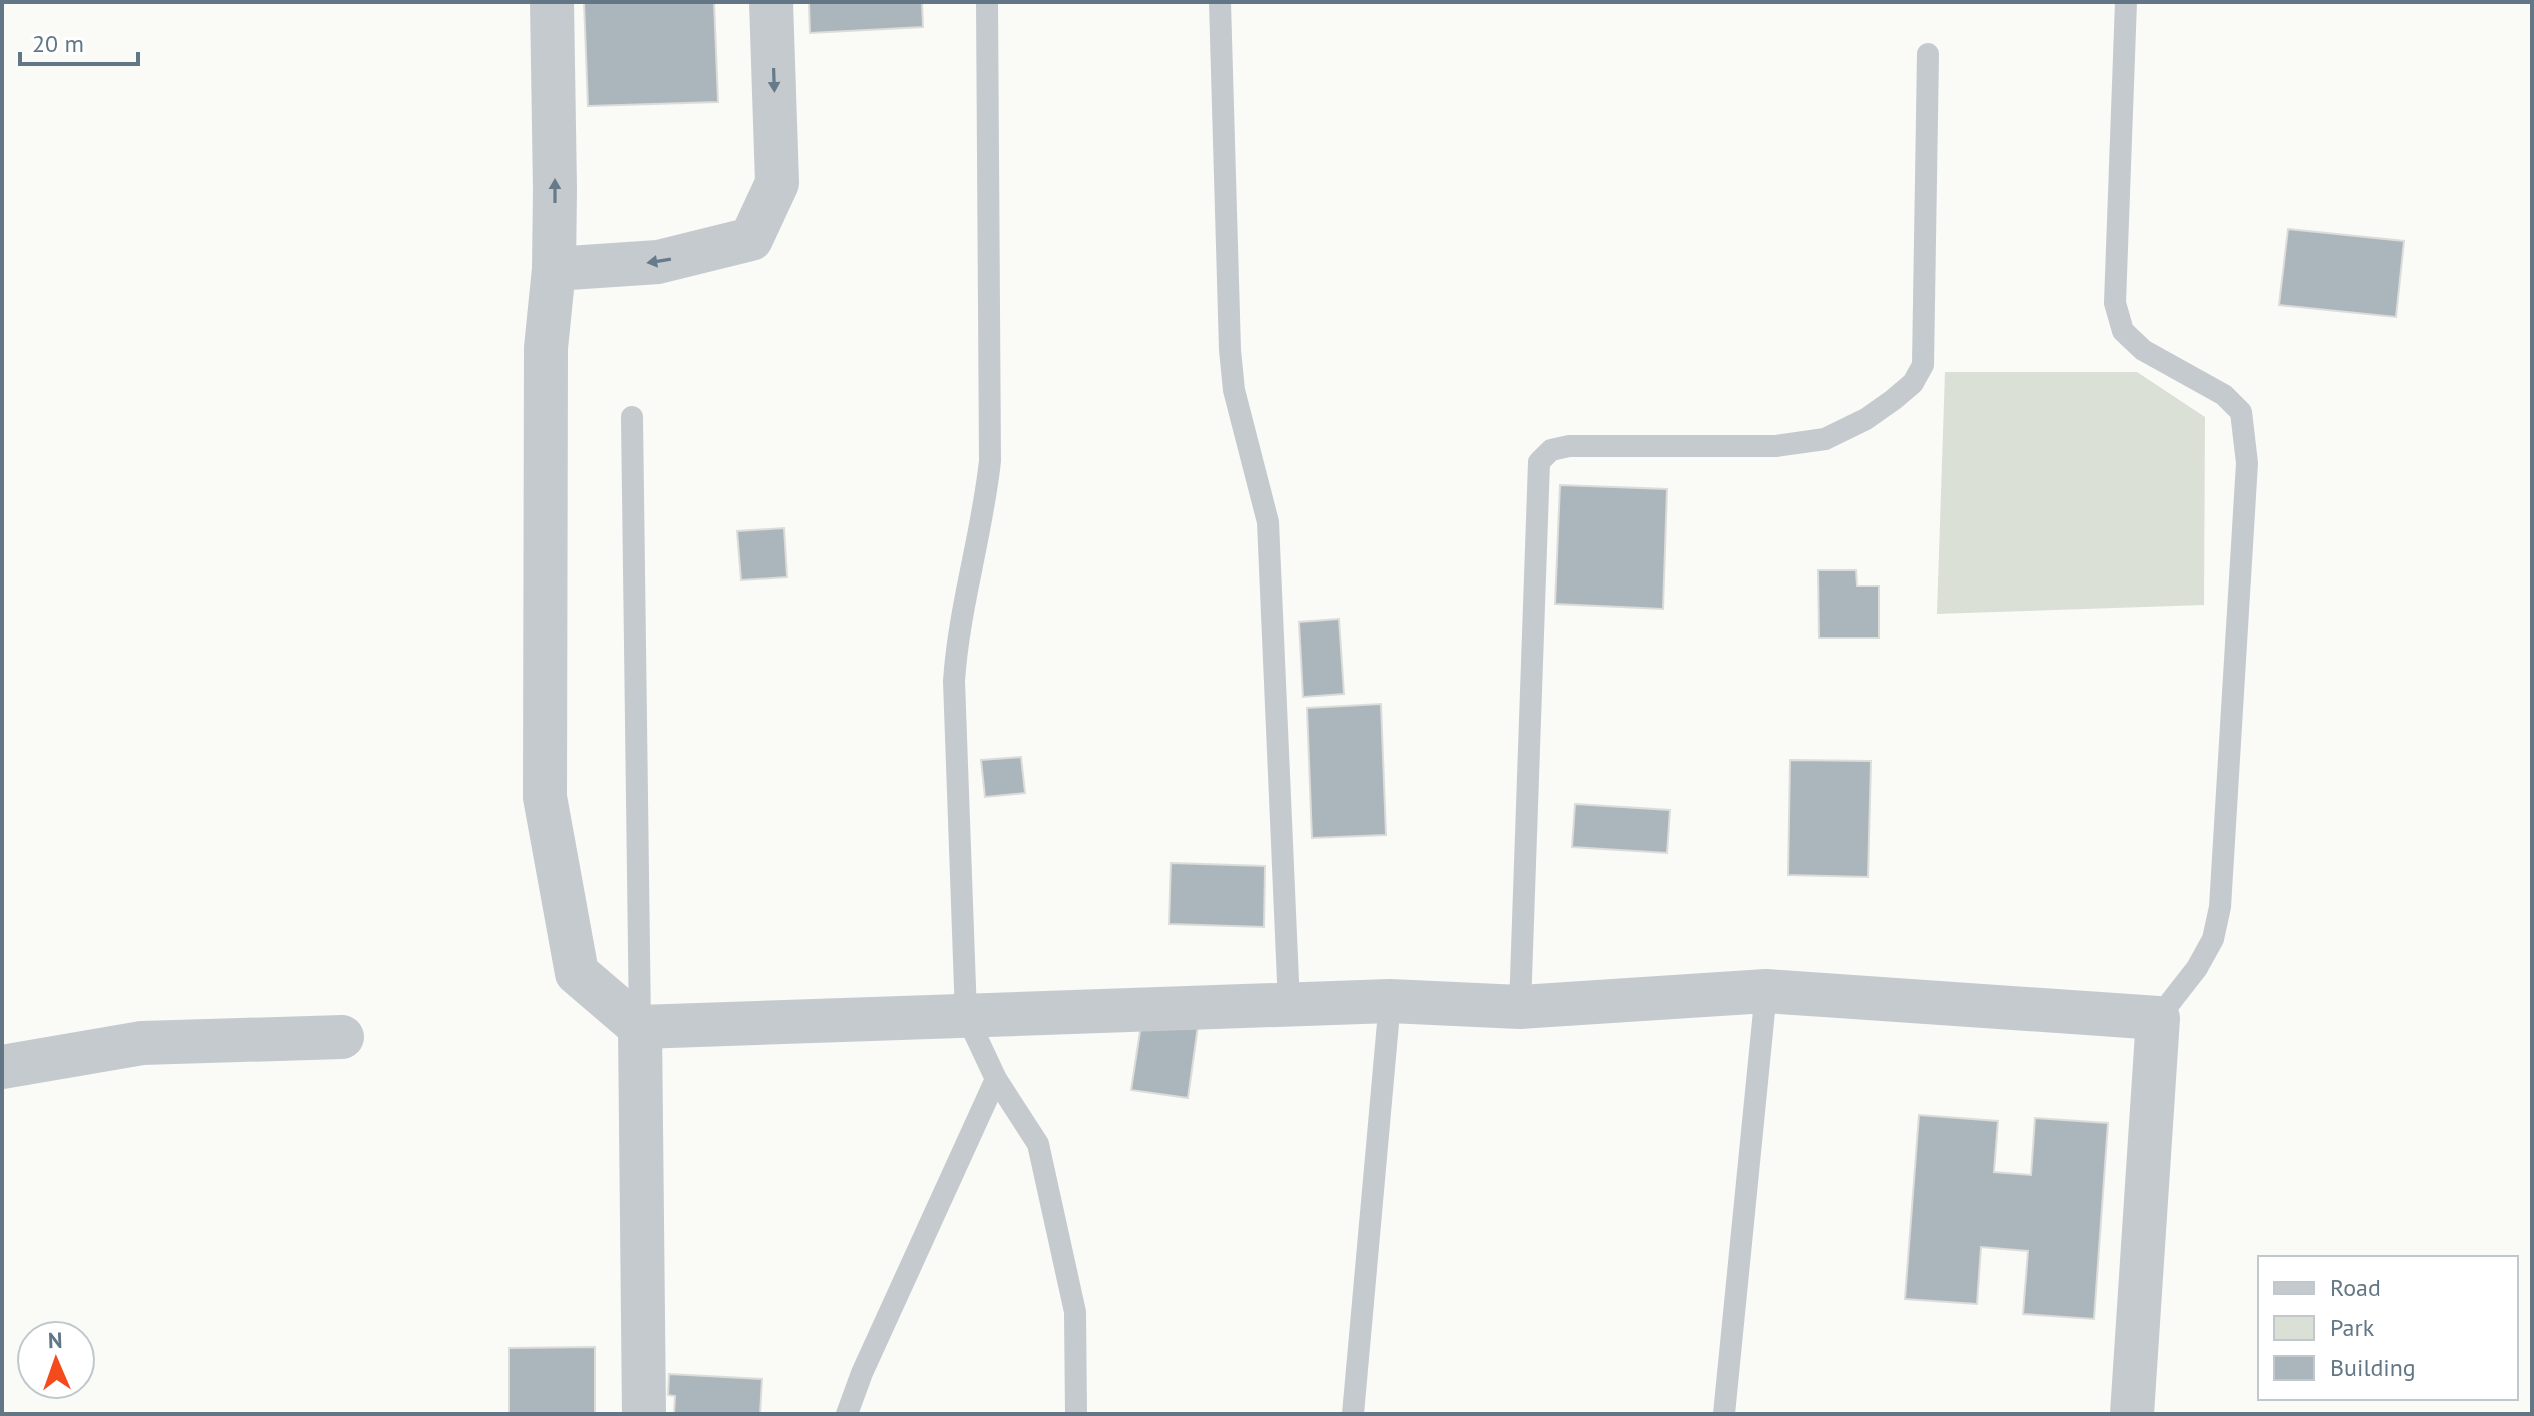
<svg xmlns="http://www.w3.org/2000/svg" width="2534" height="1416" font-family="'PT Sans',sans-serif">
	<style>
		.green { fill: #dae0d6 }
		.building { fill: #abb5bc; stroke: #dcdcd9; stroke-width: 2 }
		.lines { fill: none; stroke-linecap: round; stroke-linejoin: round }
		.service { stroke: #c5cace; stroke-width: 22 }
		.minor { stroke: #c5cace; stroke-width: 44 }
		.oneway { fill: #677a89 }
	</style>
	<rect width="100%" height="100%" fill="#fafaf7"/>
	<path class="green" d="M1945 372H2137L2205 417 2204 605 1937 614Z"/>
	<g class="building">
		<path d="M584 2H714L718 102 588 106Z"/>
		<path d="M809 2H922L923 27 810 33Z"/>
		<path d="M2288 229 2404 241 2396 317 2279 305Z"/>
		<path d="M1560 485 1667 489 1663 609 1555 604Z"/>
		<path d="M784 528 787 577 741 580 737 531Z"/>
		<path d="M1818 570H1856L1857 586H1879V638H1819Z"/>
		<path d="M1339 619 1344 694 1303 697 1299 622Z"/>
		<path d="M1381 704 1386 835 1312 838 1307 708Z"/>
		<path d="M1021 757 1025 793 985 797 981 760Z"/>
		<path d="M1790 760 1871 761 1868 877 1788 875Z"/>
		<path d="M1575 804 1670 810 1667 853 1572 847Z"/>
		<path d="M1171 863 1265 866 1264 927 1169 924Z"/>
		<path d="M1142 1018 1198 1026 1188 1098 1131 1090Z"/>
		<path d="M1919 1115 1998 1121 1994 1172 2031 1175 2035 1118 2108 1123 2094 1319 2023 1314 2028 1251 1981 1247 1977 1304 1905 1299Z"/>
		<path d="M595 1347V1414H509V1348Z"/>
		<path d="M669 1374 762 1379 760 1414H674L675 1396 668 1395Z"/>
	</g>
	<g class="lines">
		<g class="service">
			<path d="M1220 2 1230 350 1234 390 1268 522 1289 1004"/>
			<path d="M2126 2 2115 303 2123 331 2143 350 2224 395 2241 412 2247 463 2220 907 2213 939 2197 968 2158 1018"/>
			<path d="M632 417 640 1026"/>
			<path d="M1520 1007 1539 462 1551 450 1569 446H1776L1825 439 1866 419 1893 400 1913 383 1923 365 1928 54"/>
			<path d="M996 1079 1038 1144 1075 1312 1076 1414"/>
			<path d="M847 1414 862 1373 996 1079 966 1015 954 681C959 607 982 535 990 461L987 2"/>
			<path d="M1353 1414 1390 1001"/>
			<path d="M1724 1414 1766 991"/>
		</g>
		<g class="minor">
			<path d="M552 2 555 189 554 269 546 348 545 797 577 973 640 1027 1390 1001 1520 1007 1766 991 2158 1018 2132 1414"/>
			<path d="M554 269 658 262 751 239 777 183 771 2"/>
			<path d="M640 1027 644 1414"/>
			<path d="M2 1067 142 1043 342 1037"/>
		</g>
	</g>
	<defs><path id="oneway-solid" d="M-6-.8H1V-3.2L6.5 0L1 3.2V.8H-6Z" transform="scale(2)"/></defs>
	<g class="oneway">
		<use href="#oneway-solid" transform="translate(774 80) rotate(88)"/>
		<use href="#oneway-solid" transform="translate(555 191) rotate(-90)"/>
		<use href="#oneway-solid" transform="translate(659 261) rotate(171)"/>
	</g>
	<rect width="2534" height="1416" fill="none" stroke="#627685" stroke-width="8"/>
	<rect x="2258" y="1256" width="260" height="144" fill="#ffffff" stroke="#c0c8ce" stroke-width="2"/>
	<rect x="2274" y="1282" width="40" height="12" fill="#c5cace" stroke="#c0c8ce" stroke-width="2"/>
	<text x="2330" y="1296" font-size="24" fill="#627685">Road</text>
	<rect x="2274" y="1316" width="40" height="24" fill="#dae0d6" stroke="#c0c8ce" stroke-width="2"/>
	<text x="2330" y="1336" font-size="24" fill="#627685">Park</text>
	<rect x="2274" y="1356" width="40" height="24" fill="#abb5bc" stroke="#c0c8ce" stroke-width="2"/>
	<text x="2330" y="1376" font-size="24" fill="#627685">Building</text>
	<g transform="translate(56 1360) rotate(358)"><circle r="38" fill="#ffffff" stroke="#c0c8ce" stroke-width="2"/>
	<path d="M0-6L14 30L0 20L-14 30Z" fill="#f44b1d"/>
	<text y="-12" font-size="22" font-weight="bold" text-anchor="middle" fill="#627685">N</text>
	</g>
	<path d="M20 52v12h118v-12" fill="none" stroke="#627685" stroke-width="4"/>
	<text x="32" y="52" font-size="24" fill="#627685" stroke="#ffffff" stroke-width="6" paint-order="stroke">20 m</text>
</svg>
